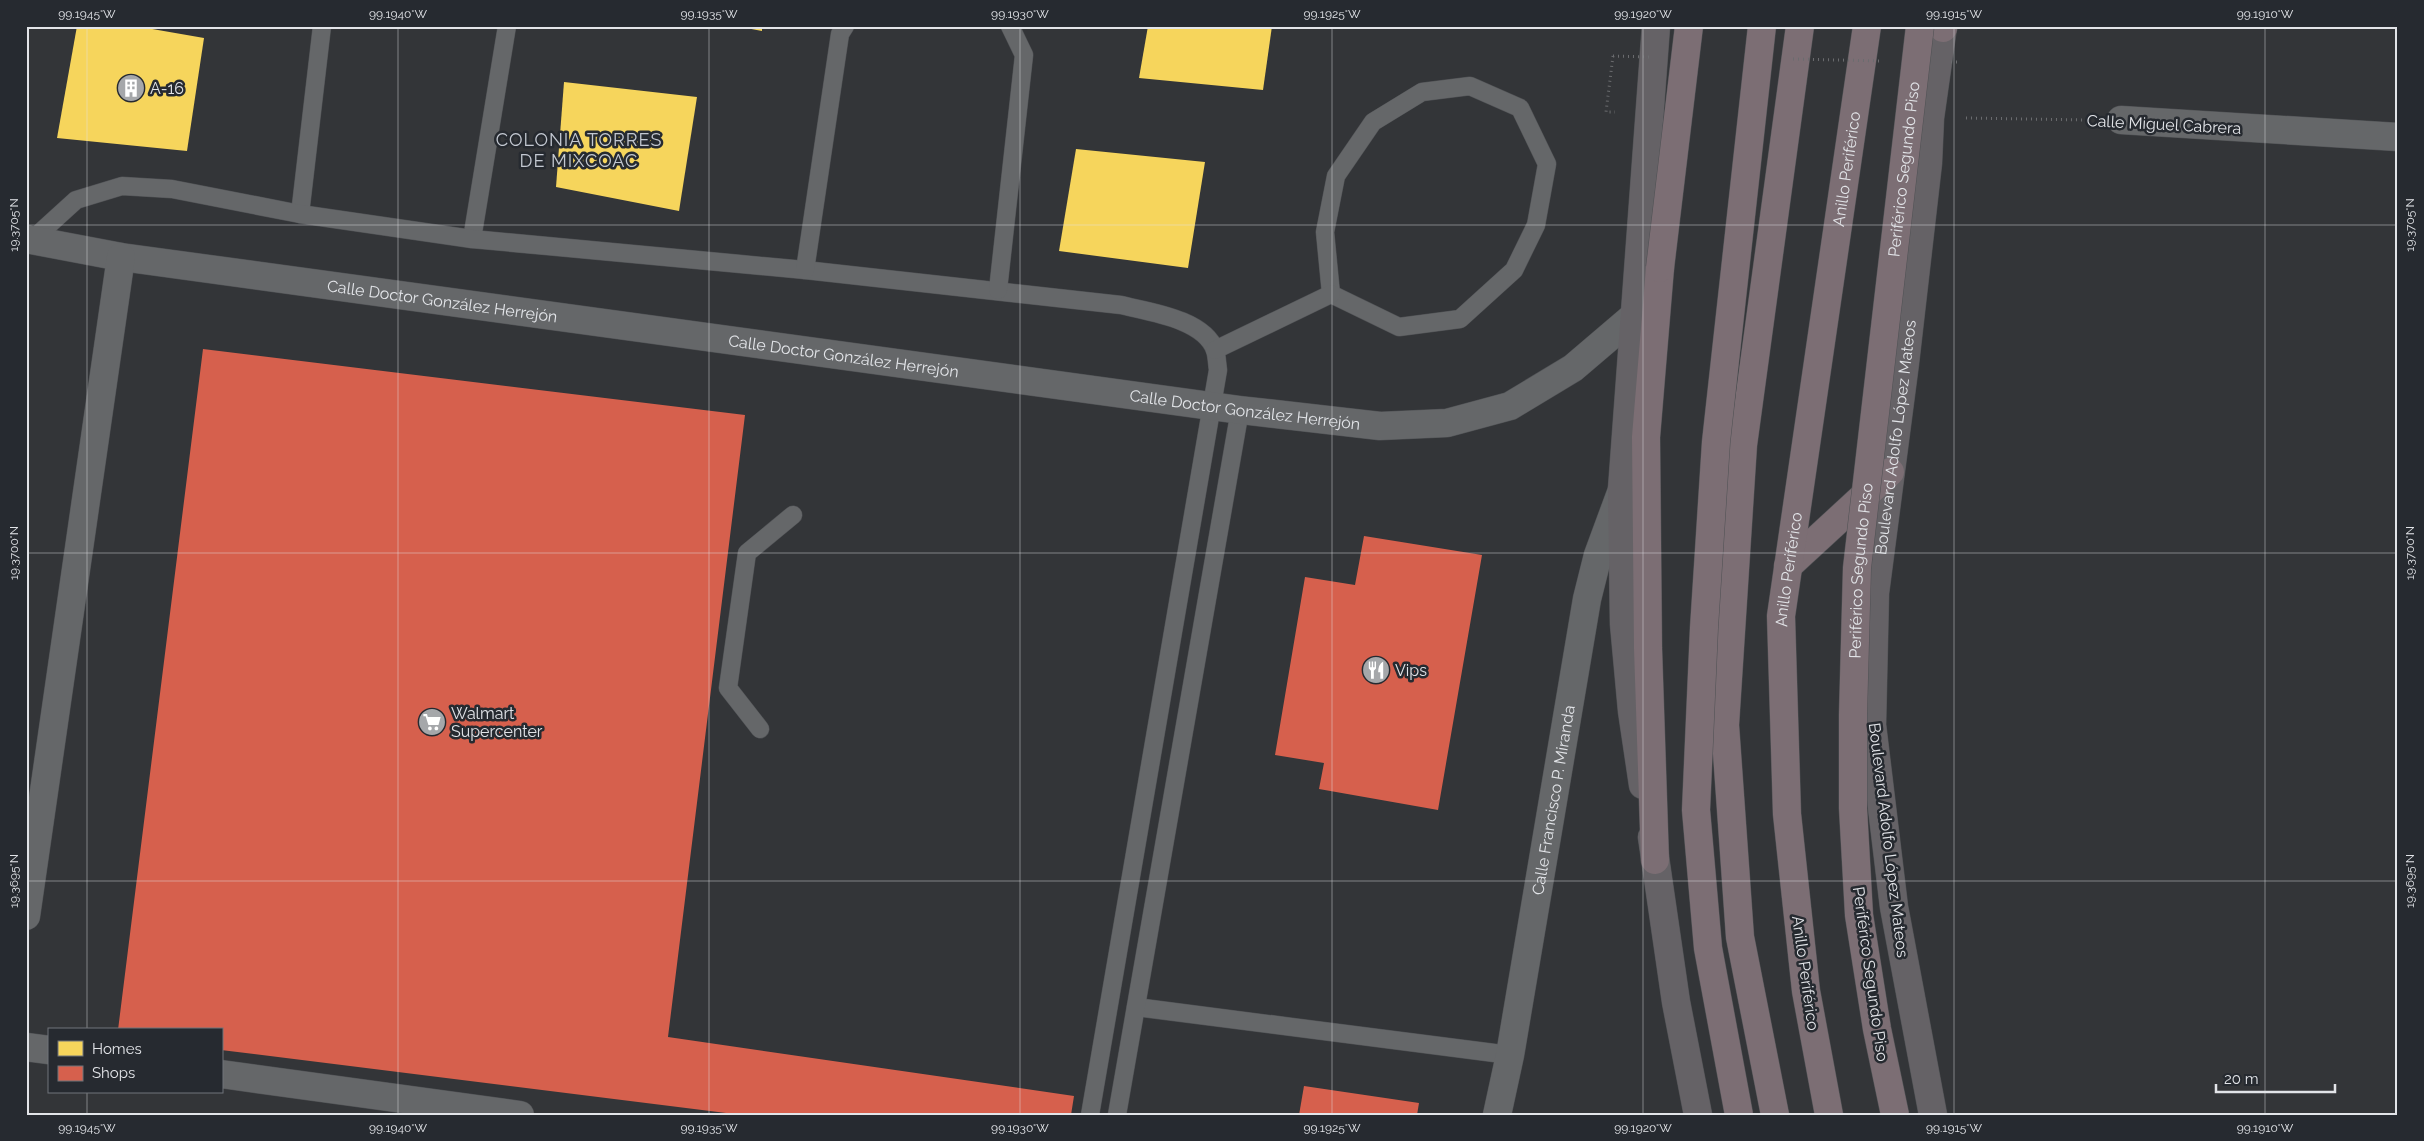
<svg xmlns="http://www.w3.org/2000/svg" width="2424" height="1141" font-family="Raleway,sans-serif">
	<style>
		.homes { fill: #f6d55c }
		.shops { fill: #d6604d }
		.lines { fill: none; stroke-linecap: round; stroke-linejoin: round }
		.service-casing { stroke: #4f5154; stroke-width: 19 }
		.minor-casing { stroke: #4f5154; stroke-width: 29 }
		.tertiary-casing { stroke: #4f5154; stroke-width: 29 }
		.secondary-casing { stroke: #4f5154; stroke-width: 29 }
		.motorway-casing { stroke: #4f5154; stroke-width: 29 }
		.path { stroke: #6b6c6f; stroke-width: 3; stroke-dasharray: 1 4; stroke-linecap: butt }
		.service { stroke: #656769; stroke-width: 18 }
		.minor { stroke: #656769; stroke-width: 28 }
		.tertiary { stroke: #656769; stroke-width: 28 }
		.secondary { stroke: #656266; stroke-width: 28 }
		.motorway { stroke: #7c6e74; stroke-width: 28 }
		.motorway-bridge-casing { stroke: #4f5154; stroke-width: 29; stroke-linecap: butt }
		.path-bridge { stroke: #6b6c6f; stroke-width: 3; stroke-dasharray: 1 4; stroke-linecap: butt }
		.motorway-bridge { stroke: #7c6e74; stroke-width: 28 }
		.ticks { fill: none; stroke: #e2e4e8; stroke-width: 1; stroke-opacity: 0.45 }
		.labels { text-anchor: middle; stroke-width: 5; stroke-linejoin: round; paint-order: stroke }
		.poi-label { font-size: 16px; fill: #e2e4e8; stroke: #262a30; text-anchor: start }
		.street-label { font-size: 16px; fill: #e2e4e8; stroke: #262a30 }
		.neighbourhood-label { font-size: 18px; letter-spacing: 1px; fill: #c3c8d1; stroke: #262a30 }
		.neatline { fill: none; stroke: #e2e4e8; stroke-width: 2 }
		.ticks-label { font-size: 12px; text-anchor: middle; fill: #e2e4e8 }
	</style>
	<rect width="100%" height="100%" fill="#333538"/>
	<g class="homes">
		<path d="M77 26H135L204 38 187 151 57 138Z"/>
		<path d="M741 26H762V31L741 27Z"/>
		<path d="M1148 26H1272L1263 90 1139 78Z"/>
		<path d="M564 82 697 97 679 211 556 187Z"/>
		<path d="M1076 149 1205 162 1188 268 1059 251Z"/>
	</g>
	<g class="shops">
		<path d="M203 349 745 415 668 1037 1074 1096 1071 1115H742L221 1050V1030H118Z"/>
		<path d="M1364 536 1482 555 1438 810 1319 789 1324 763 1275 755 1305 577 1355 585Z"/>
		<path d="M1304 1086 1419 1103 1417 1115H1299Z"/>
	</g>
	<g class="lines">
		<g class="service-casing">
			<g id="service">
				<path d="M1470 86 1520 108 1547 164 1536 225 1514 270 1460 319 1399 327 1331 294 1325 232 1336 176 1373 122 1422 92Z"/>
				<path d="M300 214 322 26"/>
				<path d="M472 239 507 26"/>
				<path d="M32 240 76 200 122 186 172 189 300 214 472 239 805 270 1121 305C1149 312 1204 319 1215 350 1217 356 1217 364 1218 370L1090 1115"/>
				<path d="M805 270 840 34 845 26"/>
				<path d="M998 290 1024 55 1010 26"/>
				<path d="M1215 350 1331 294"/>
				<path d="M760 729 728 688 747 553 793 515"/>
				<path d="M1136 1007 1510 1055"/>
				<path d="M1117 1115 1240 410"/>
			</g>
		</g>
		<g class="minor-casing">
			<g id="minor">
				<path d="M2121 120 2398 137"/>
				<path id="s1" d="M26 239 121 257 1240 410 1380 426 1447 423 1510 406 1573 368 1634 316"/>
				<path d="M26 916 121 257"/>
				<path d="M26 1047 49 1050"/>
				<path d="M221 1074 520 1115"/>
			</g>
		</g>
		<g class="tertiary-casing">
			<g id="tertiary">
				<path id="s2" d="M1497 1115 1510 1055 1587 599 1598 555 1622 490"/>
			</g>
		</g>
		<g class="secondary-casing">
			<g id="secondary">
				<path d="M1643 785 1632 711 1624 624 1622 489 1656 26"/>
				<path d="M1652 837 1676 1002 1698 1115"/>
				<path id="s3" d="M1933 1115 1894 907 1872 725 1875 593 1905 363 1928 163 1930 118 1943 26"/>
			</g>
		</g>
		<g class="motorway-casing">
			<g id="motorway">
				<path d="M1942 26 1943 28"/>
				<path d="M1788 566 1890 472"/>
				<path d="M1655 860 1648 648 1646 437 1660 268"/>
				<path d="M1775 1115 1740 937 1725 725 1743 445 1800 26"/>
				<path id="s4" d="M1829 1115 1806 991 1787 814 1781 616 1867 26"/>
			</g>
		</g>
		<g class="path">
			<path d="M1613 56 1606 112H1615"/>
			<path d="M1966 118 2087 120"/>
		</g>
		<use href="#service" class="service"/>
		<use href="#minor" class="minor"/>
		<use href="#tertiary" class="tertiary"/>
		<use href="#secondary" class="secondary"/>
		<use href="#motorway" class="motorway"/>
		<g class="motorway-bridge-casing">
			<g id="motorway-bridge">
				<path d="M1660 268 1689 26"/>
				<path d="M1739 1115 1708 948 1696 810 1704 628 1716 442 1762 26"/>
				<path id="s5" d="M1895 1115 1877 1029 1859 915 1853 808V715L1857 568 1920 26"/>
			</g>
		</g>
		<g class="path-bridge">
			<path d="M1613 56 1650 57"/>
			<path d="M1793 59 1882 61"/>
			<path d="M1951 62H1960"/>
		</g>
		<use href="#motorway-bridge" class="motorway-bridge"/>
	</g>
	<path class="ticks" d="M87 26V1030M398 26V1115M709 26V1115M1020 26V1115M1332 26V1115M1643 26V1115M1954 26V1115M2265 26V1115M26 225H2398M26 553H2398M26 881H2398M87 1092V1115"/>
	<defs>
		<g id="building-disc" transform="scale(1.4375)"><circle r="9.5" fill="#a5a7aa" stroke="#262a30"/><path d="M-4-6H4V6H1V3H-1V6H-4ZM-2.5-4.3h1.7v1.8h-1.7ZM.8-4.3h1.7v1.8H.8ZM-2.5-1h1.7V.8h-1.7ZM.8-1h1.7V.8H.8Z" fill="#fff"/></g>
		<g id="restaurant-disc" transform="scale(1.4375)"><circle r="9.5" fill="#a5a7aa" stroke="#262a30"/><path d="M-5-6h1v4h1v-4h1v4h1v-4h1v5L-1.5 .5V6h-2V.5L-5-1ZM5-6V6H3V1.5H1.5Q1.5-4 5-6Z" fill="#fff"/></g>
		<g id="supermarket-disc" transform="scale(1.4375)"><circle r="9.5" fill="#a5a7aa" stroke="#262a30"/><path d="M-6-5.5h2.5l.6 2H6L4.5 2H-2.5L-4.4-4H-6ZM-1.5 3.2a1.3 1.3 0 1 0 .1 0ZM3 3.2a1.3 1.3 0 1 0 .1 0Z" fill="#fff"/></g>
	</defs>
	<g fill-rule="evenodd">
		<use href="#building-disc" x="131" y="88"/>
		<use href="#restaurant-disc" x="1376" y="670"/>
		<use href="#supermarket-disc" x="432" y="722"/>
	</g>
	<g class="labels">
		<g class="poi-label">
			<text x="150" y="94">A-16</text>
			<text x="1395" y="676">Vips</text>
			<text x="451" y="719">Walmart<tspan x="451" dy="18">Supercenter</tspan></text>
		</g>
		<g class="street-label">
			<text transform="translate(2164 124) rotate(3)" y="6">Calle Miguel Cabrera</text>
			<text dy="6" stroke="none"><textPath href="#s5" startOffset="952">Periférico Segundo Piso</textPath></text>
			<text dy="6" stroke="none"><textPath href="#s4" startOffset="954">Anillo Periférico</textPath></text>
			<text dy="6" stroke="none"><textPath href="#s1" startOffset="421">Calle Doctor González Herrejón</textPath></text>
			<text dy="6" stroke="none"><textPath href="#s1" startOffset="826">Calle Doctor González Herrejón</textPath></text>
			<text dy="6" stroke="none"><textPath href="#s1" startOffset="1231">Calle Doctor González Herrejón</textPath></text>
			<text dy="6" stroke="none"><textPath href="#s3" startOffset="684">Boulevard Adolfo López Mateos</textPath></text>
			<text dy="6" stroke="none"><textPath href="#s4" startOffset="549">Anillo Periférico</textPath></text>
			<text dy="6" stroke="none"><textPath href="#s5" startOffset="548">Periférico Segundo Piso</textPath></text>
			<text dy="6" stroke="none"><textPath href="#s2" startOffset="320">Calle Francisco P. Miranda</textPath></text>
			<text transform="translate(1889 840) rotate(83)" y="6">Boulevard Adolfo López Mateos</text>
			<text transform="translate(1806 973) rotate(82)" y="6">Anillo Periférico</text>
			<text transform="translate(1871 974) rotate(82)" y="6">Periférico Segundo Piso</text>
		</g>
		<g class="neighbourhood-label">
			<text x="579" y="146">COLONIA TORRES<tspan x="579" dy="21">DE MIXCOAC</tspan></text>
		</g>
	</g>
	<rect width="2424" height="1141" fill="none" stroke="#262a30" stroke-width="55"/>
	<rect x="48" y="1028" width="175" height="65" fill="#262a30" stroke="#71747a"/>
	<rect x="58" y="1041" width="25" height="15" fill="#f6d55c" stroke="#71747a"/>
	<text x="92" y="1054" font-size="15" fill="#e2e4e8">Homes</text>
	<rect x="58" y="1066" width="25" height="15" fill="#d6604d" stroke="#71747a"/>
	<text x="92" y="1078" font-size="15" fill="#e2e4e8">Shops</text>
	<path d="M2216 1084v8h119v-8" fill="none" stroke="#e2e4e8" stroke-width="2.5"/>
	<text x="2224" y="1084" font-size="15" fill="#e2e4e8" stroke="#262a30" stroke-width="4" paint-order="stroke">20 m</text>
	<rect x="28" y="28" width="2368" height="1086" class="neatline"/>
	<g class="ticks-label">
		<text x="87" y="18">99.1945°W</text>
		<text x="398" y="18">99.1940°W</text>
		<text x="709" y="18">99.1935°W</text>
		<text x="1020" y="18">99.1930°W</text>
		<text x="1332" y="18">99.1925°W</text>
		<text x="1643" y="18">99.1920°W</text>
		<text x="1954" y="18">99.1915°W</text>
		<text x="2265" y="18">99.1910°W</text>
		<text transform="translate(14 225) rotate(-90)" y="4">19.3705°N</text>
		<text transform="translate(2410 225) rotate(-90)" y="4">19.3705°N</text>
		<text transform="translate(14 553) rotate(-90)" y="4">19.3700°N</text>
		<text transform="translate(2410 553) rotate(-90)" y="4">19.3700°N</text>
		<text transform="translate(14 881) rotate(-90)" y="4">19.3695°N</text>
		<text transform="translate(2410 881) rotate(-90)" y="4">19.3695°N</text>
		<text x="87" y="1132">99.1945°W</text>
		<text x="398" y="1132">99.1940°W</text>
		<text x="709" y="1132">99.1935°W</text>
		<text x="1020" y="1132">99.1930°W</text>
		<text x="1332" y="1132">99.1925°W</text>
		<text x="1643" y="1132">99.1920°W</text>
		<text x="1954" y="1132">99.1915°W</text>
		<text x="2265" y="1132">99.1910°W</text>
	</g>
</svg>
